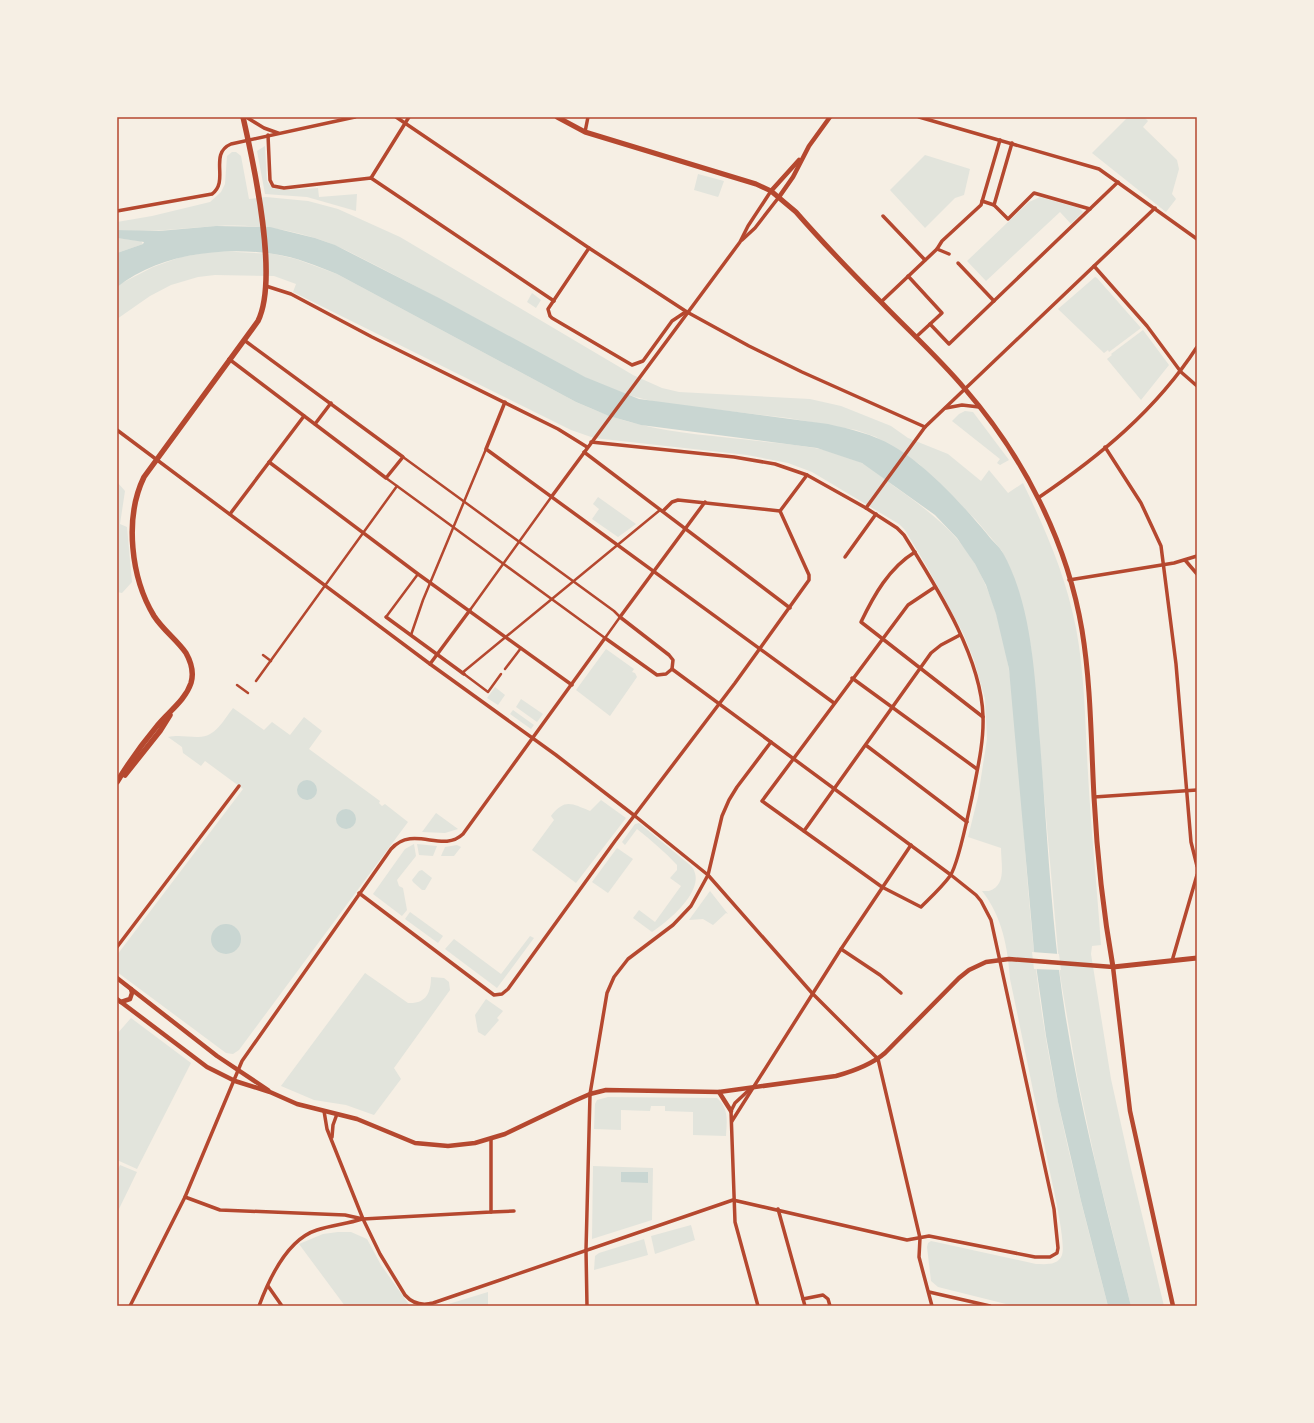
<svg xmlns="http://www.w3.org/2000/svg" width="1314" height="1423" font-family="'Asap Condensed',sans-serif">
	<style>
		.green { fill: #e2e4dc }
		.water { fill: #c9d6d2 }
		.pier { fill: #f6efe4 }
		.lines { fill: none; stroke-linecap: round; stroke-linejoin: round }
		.pedestrian { stroke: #b5482f; stroke-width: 2.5 }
		.minor { stroke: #b5482f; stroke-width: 3.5 }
		.tertiary { stroke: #b5482f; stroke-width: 4.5 }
		.secondary { stroke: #b5482f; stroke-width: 5 }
		.primary { stroke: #b5482f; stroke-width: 5.5 }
		.neatline { fill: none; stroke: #b5482f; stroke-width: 1.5 }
	</style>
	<rect width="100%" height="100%" fill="#f6efe4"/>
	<g class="green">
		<path d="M1128 117H1144L1148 121 1143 127 1177 160 1179 169 1172 194 1176 199 1166 212 1092 153Z"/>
		<path d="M265 146 267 181 272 188 285 190 318 188 319 197 357 194 356 211 307 197 265 194 257 151Z"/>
		<path d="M232 152H236L241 156 249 199 266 197 308 201 338 209 400 237 633 375 662 388 679 392 810 399 841 406 891 426 908 438 948 454 981 481 989 470 1008 493 1023 483C1046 531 1066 576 1076 628 1085 675 1085 725 1088 773 1091 830 1097 887 1101 945L1092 946 1091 954 1111 1079 1130 1165 1164 1306H1131L1097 1170 1077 1076 1060 975 1031 648 1022 607 1012 573 1002 551 976 520 919 464 876 437 856 430 788 418 661 403C605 393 556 363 506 335 465 312 423 290 381 268 359 257 338 245 315 238 283 228 250 224 217 226 182 228 153 233 117 230V222L152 216 210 202 221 192 225 184 227 156Z"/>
		<path d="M925 155 970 169 964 195 955 198 925 228 890 190Z"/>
		<path d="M698 174 724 181 719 195 718 197 694 190Z"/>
		<path d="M1040 197 1079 208 1083 212 1071 224 1060 212 986 281 967 261 1029 202Z"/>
		<path d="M117 238 141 241 143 244 117 253Z"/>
		<path d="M216 251 274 254 296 259 337 274 576 402C596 411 616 419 638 424 677 434 719 436 758 441 793 445 833 447 864 464 876 471 887 481 898 489 937 517 967 540 986 586 1010 642 1014 704 1019 764 1024 832 1028 901 1036 969 1049 1083 1079 1195 1108 1306H1014L938 1287 931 1281 927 1247 928 1243 931 1241 1036 1264C1045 1264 1058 1266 1062 1255 1066 1244 1054 1191 1051 1177 1037 1111 1024 1045 1010 979 1008 948 1002 916 982 891H989C1007 885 1001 865 1001 848L968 837 978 797 987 739 985 699 974 660 963 633 927 567 905 530 899 524 812 472 788 463 747 455 594 438 571 430 293 292 296 284 274 276 215 275 198 277 171 285 150 296 117 319V287L120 284 153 267 181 257Z"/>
		<path d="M1095 277 1097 278 1141 328 1109 352 1108 350 1104 353 1058 309Z"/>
		<path d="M532 293 541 300 536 308 527 302Z"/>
		<path d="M1143 330 1169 365 1141 400 1107 359 1112 355 1111 354Z"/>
		<path d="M965 411 973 412 1009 460 1000 465 997 463 1000 459 952 421 959 414Z"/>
		<path d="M117 482 125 491 120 524 127 527 132 582 122 593 117 592Z"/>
		<path d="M598 497 636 524 618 537 592 519 599 509 593 504Z"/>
		<path d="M606 649 634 669 632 672 635 673 637 677 610 716 576 690Z"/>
		<path d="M495 687 505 695 498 705 487 698Z"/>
		<path d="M521 699 543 714 537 722 516 707Z"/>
		<path d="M233 708 264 730 272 722 290 735 304 717 322 731 309 749 380 801 379 803 382 806 385 804 408 822 239 1050 233 1054 226 1053 117 972V955L243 789 205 761 201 766 183 753 182 747 168 737C179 735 187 737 197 737 215 738 223 721 233 708Z"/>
		<path d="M513 710 534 725 531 729 510 714Z"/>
		<path d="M601 800 626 818 576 883 532 850 554 820 551 816C565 798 572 804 590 811Z"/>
		<path d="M436 813 458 829 445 833 422 832Z"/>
		<path d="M639 823 690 865C711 886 669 921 652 932L633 918 639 910 655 922 681 886 670 878 677 870V865C665 852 652 841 637 829L625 845 622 842 635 824Z"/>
		<path d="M414 844 416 856 397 880 399 886 403 888 407 910 402 916 373 894 405 849Z"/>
		<path d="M417 844 437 846 433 856 419 855Z"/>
		<path d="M457 845 461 847 454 856H441L445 847Z"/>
		<path d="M617 848 633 859 608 893 592 882Z"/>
		<path d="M422 870 432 878 425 890H422L413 882 412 880 419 871Z"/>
		<path d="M710 891 728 914 726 913 713 925 703 919 689 920Z"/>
		<path d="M410 912 443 936 438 943 405 919Z"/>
		<path d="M530 936 534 938 497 988 445 949 454 939 501 974Z"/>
		<path d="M365 973 408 1003C426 1004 431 993 431 977L444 978 449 982 450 990 394 1068 401 1079 374 1115 346 1105 314 1100 281 1086Z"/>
		<path d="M486 999 503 1011 497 1018 499 1020 485 1036 478 1032 475 1015Z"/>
		<path d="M131 1018 191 1063 137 1169 117 1160V1034Z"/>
		<path d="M608 1097 717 1098C729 1108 727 1122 726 1136L693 1135V1112L665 1111V1106H651L650 1111 621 1110V1130L594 1129 595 1104 597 1100Z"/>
		<path d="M120 1165 137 1172 117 1213V1171Z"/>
		<path d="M593 1166 653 1168 652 1220 592 1239Z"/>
		<path d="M691 1225 695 1240 655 1254 651 1236Z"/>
		<path d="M338 1232H351L367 1239 381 1265 410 1306H345L299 1244 323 1234Z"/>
		<path d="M644 1239 648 1255 594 1270 595 1256 599 1253Z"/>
		<path d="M488 1292V1306H442Z"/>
	</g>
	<g class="water">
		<path d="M216 226 270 227 315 238 335 245 439 298 585 377 639 399 828 424C850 429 873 434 893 446 926 465 963 505 987 534 992 541 999 546 1003 553 1033 607 1035 682 1040 742 1046 818 1050 895 1059 970 1073 1084 1103 1195 1131 1306H1108L1081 1201 1058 1102 1046 1036 1034 951 1009 669 996 614 986 585 975 564 957 538 935 515 862 463 817 448 641 425 609 416 576 402 337 274C317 266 296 257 274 254 223 246 159 254 117 287V253L143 244 144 242 117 238V230L159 231Z"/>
		<circle cx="307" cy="790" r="10"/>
		<circle cx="346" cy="819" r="10"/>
		<circle cx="226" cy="939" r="15"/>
		<path d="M621 1172H648V1183L621 1182Z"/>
	</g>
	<path class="pier" d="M1032 952 1059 954 1061 970 1034 969Z"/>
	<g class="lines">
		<g class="pedestrian">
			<path d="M386 478 605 638 620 617 614 611 403 457"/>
			<path d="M470 610 552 496"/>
			<path d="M386 617 418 574"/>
			<path d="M411 635 423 600 486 449"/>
			<path d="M263 655 271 661"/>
			<path d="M505 669 521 648"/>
			<path d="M462 673 660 510"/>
			<path d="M464 674 488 692 501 674"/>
			<path d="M256 681 397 486"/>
			<path d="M237 685 248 693"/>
		</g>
		<g class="minor">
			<path d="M246 117 264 128 278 133"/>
			<path d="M396 117 589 248 687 312 749 346 802 372 925 427"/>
			<path d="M919 117 1099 169 1197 239"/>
			<path d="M585 132 588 117"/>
			<path d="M268 135 270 180 273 186 284 188 371 178 554 301"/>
			<path d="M371 178 409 117"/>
			<path d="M982 201 994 205 1012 143"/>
			<path d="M994 205 1008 219 1034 193 1090 209"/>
			<path d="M117 211 212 194C230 181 208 154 231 144L355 117"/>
			<path d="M883 216 925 260"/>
			<path d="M742 240 755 228 779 197"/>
			<path d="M589 248 548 309 550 316 552 318 632 365 643 361 672 321 684 313"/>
			<path d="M937 249 949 254"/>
			<path d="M958 263 994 301"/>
			<path d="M1094 266 1147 326 1181 372 1197 386"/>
			<path d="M908 276 942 313 916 337"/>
			<path d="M266 286 291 294 372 337 558 429 587 447"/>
			<path d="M881 302 937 249 942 241 981 205 1000 140"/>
			<path d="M930 324 949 344 1118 182"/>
			<path d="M229 359 386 478 403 457 244 340"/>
			<path d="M505 402 486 449 834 703"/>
			<path d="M946 408 962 405 979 407"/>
			<path d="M315 424 331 403"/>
			<path d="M117 430 430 664 556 755 635 816 708 875 812 993 878 1059 920 1238 919 1257 932 1306"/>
			<path d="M591 442 734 457 775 464 807 475 866 508 897 528 904 535C935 585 981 655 983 716 984 743 977 771 972 797 968 814 959 863 950 876 942 887 931 897 921 907L882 887 762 801 908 605 935 587"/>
			<path d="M1105 447 1141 503 1161 546 1176 664 1191 842 1197 866"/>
			<path d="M584 452 790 608"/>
			<path d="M269 462 418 574 572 685"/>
			<path d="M552 496 740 242 748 226 771 191"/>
			<path d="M1038 498C1100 456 1156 410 1197 347"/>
			<path d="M866 508 925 427 1155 208"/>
			<path d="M780 511 807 475"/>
			<path d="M230 514 304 416"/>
			<path d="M915 552C889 568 874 595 861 622L983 717"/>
			<path d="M845 557 876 514"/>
			<path d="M1185 560 1197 574"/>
			<path d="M1069 580 1174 563 1197 556"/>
			<path d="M386 617 464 674"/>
			<path d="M430 664 470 610"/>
			<path d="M852 678 977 769"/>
			<path d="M867 746 967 822"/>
			<path d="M1094 797 1197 790"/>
			<path d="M804 831 931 653 941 645 960 635"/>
			<path d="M359 893 494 995 502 994 508 989 615 841 735 683 809 580V575L780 511 678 500 672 502 663 511"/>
			<path d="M117 947 239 786"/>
			<path d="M841 949 880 975 901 993"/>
			<path d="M1172 961 1197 875"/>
			<path d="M749 1090 735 1103 731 1111 735 1222 758 1306"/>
			<path d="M324 1111 327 1129 363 1219 380 1254 405 1295C413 1304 422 1306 433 1303L733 1200 907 1240 929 1236 1035 1257H1050L1057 1253 1058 1248 1054 1209 991 920 981 901 976 895 951 875 672 669"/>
			<path d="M732 1121 841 949 911 845"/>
			<path d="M332 1137 333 1125 337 1114"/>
			<path d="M185 1197 220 1210 345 1215 363 1219 491 1212V1139"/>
			<path d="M778 1209 805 1306"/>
			<path d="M491 1212 514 1211"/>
			<path d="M268 1286 282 1306"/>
			<path d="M929 1292 990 1306"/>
			<path d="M803 1299 823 1295 828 1299 830 1306"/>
			<path d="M130 1306 185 1197 242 1061 391 849C414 824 442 854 463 834L605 638 657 675 666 674 672 669 673 660 669 655 620 617 705 502"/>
			<path d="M259 1306C269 1279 288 1239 317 1230 332 1225 347 1224 362 1219"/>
			<path d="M587 1306 586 1250 590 1094 607 993 614 977 628 959 673 925 691 906 708 875 722 816 729 800 737 787 771 742"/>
		</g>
		<g class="tertiary">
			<path d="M771 191 799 160"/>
			<path d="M779 197 793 177 809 146 830 117"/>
			<path d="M117 978 217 1056 268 1090"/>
			<path d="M117 999 207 1067 235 1081 270 1092 297 1104 357 1119 415 1143 448 1146 475 1143 505 1134 574 1101 590 1094 606 1090 719 1092 836 1076C854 1071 871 1065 885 1053L959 978 969 970 986 962 1009 959 1113 967 1130 1111 1173 1306"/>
			<path d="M121 1002 130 999 132 993 131 989"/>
			<path d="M719 1092 731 1111"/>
		</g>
		<path class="secondary" d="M557 117 585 132 756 184 771 191 796 212C823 243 852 273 881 302 909 331 939 358 965 389 1023 456 1067 541 1082 630 1091 685 1091 741 1094 797 1097 854 1103 911 1113 967L1197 958"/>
		<g class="primary">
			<path d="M125 775 160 731 170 715"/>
			<path d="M117 782C129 762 142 744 157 726 168 712 185 701 191 683 194 673 191 662 186 653 177 640 163 630 154 616 131 578 124 518 144 477L258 321C279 278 254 165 243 117"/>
		</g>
	</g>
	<rect width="1314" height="1423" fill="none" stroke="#f6efe4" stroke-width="236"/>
	<rect x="118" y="118" width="1078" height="1187" class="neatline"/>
</svg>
